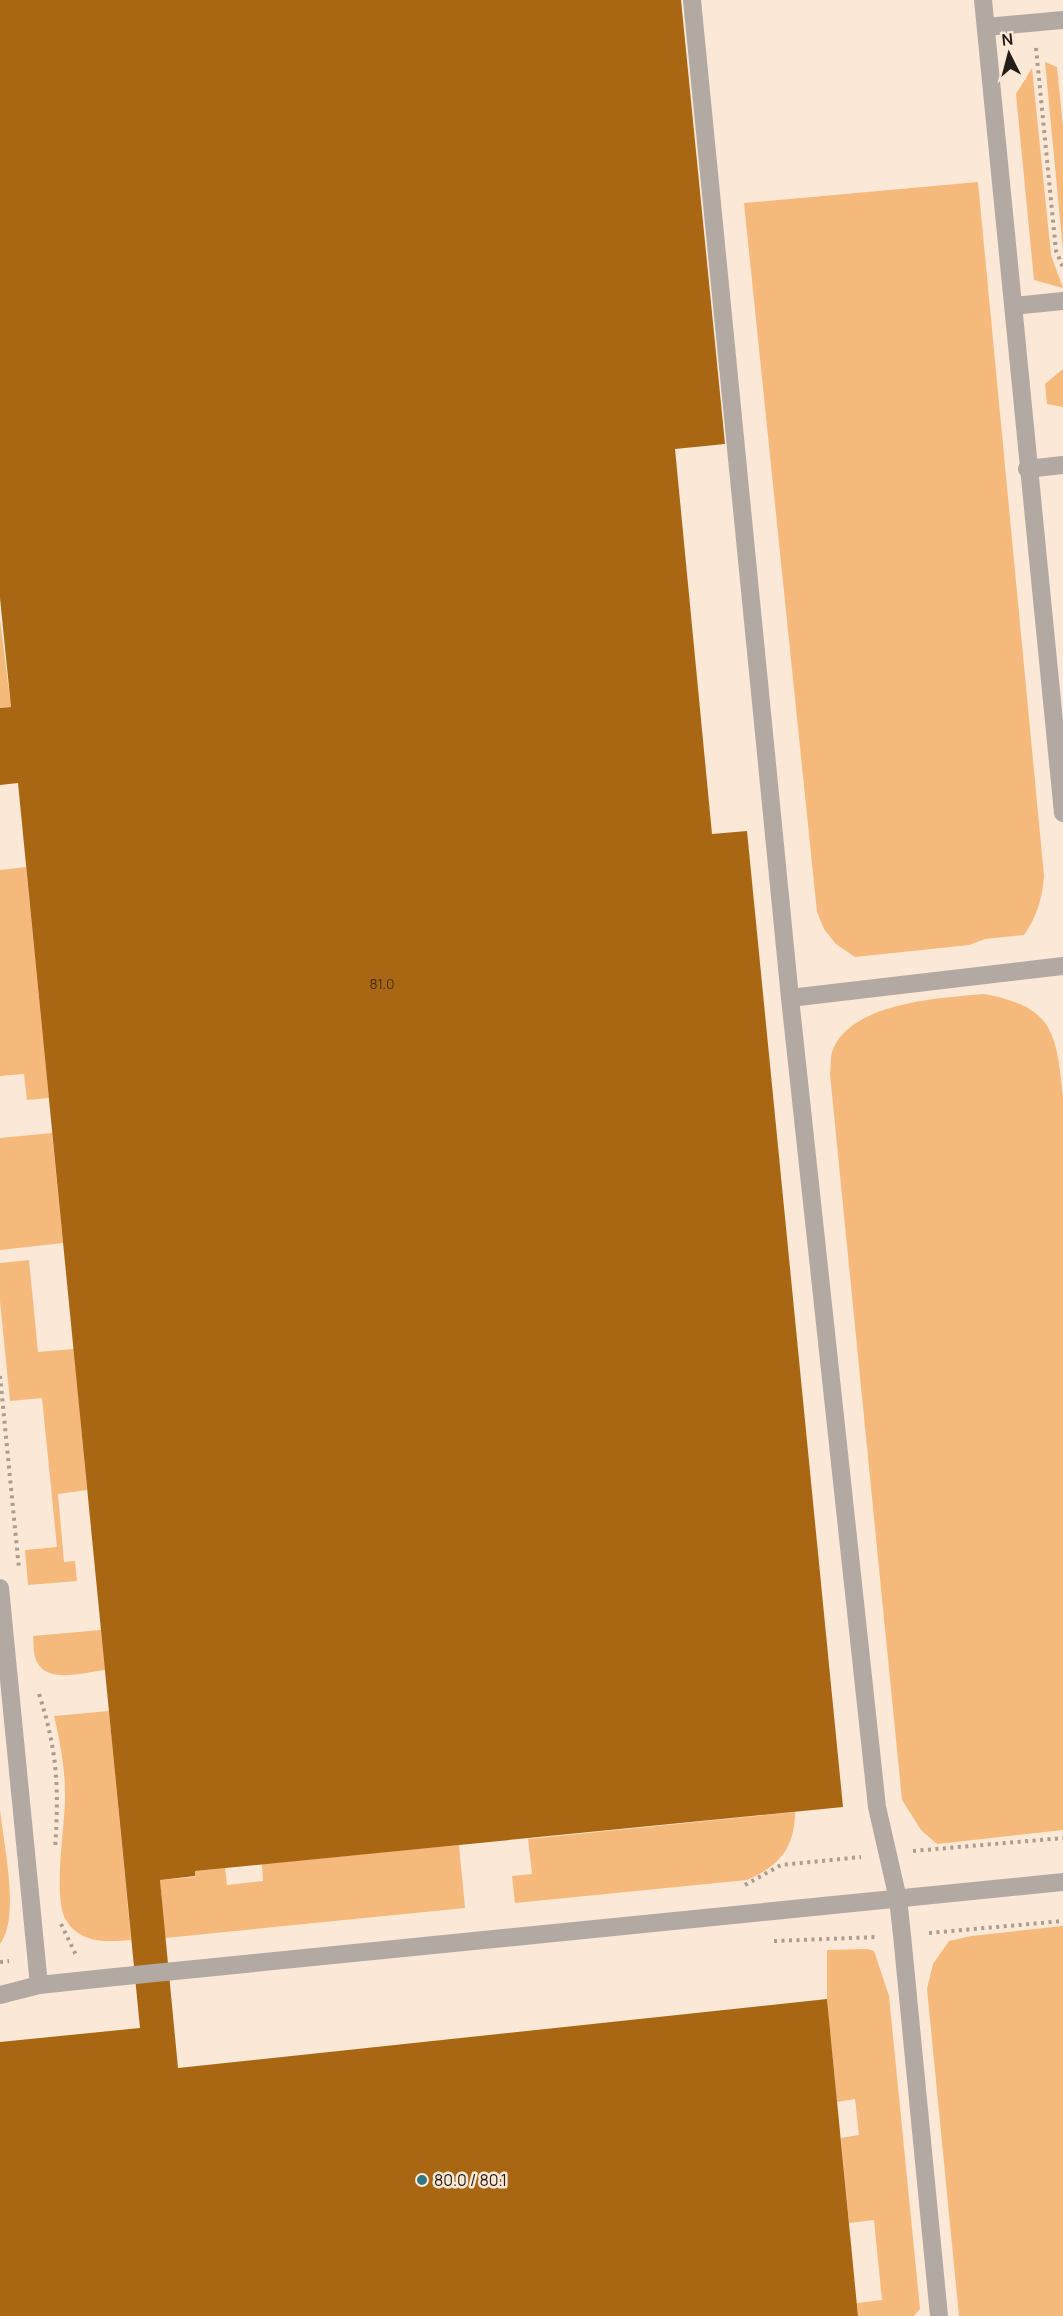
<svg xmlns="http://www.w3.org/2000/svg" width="1063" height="2316" viewBox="0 0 1063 2316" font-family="Manrope,sans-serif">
<rect width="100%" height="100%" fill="#fce8d6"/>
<g fill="#f6b97c">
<polygon points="1045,62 1057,67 1063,127 1063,250"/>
<polygon points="1032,68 1051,255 1063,288 1034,280 1016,94"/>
<path d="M978,182L1044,876C1042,900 1037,916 1024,935L985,939L969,945L855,957L836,944L824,929L817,912L744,203Z"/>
<polygon points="1063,369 1063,407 1047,404 1045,384"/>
<polygon points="0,620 11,707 0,708"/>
<polygon points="26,867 49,1098 27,1100 24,1074 0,1076 0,870"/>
<path d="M984,994C1054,1007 1056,1032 1063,1097V1830L937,1844L921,1830L902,1800L830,1074C831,1066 830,1054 834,1047C856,1002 940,998 984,994Z"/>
<polygon points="52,1133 63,1243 0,1250 0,1138"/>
<polygon points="29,1260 38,1352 74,1349 87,1490 58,1494 64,1562 75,1561 77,1581 28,1585 25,1550 57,1547 42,1398 10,1401 0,1301 0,1263"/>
<path d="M101,1630L105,1670C85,1672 46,1685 36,1660C33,1653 34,1643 33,1636Z"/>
<path d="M109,1711L131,1940C108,1942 80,1944 66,1920C52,1897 66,1823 65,1793C65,1768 60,1741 54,1716Z"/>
<path d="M0,1809C3,1842 21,1918 0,1944Z"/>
<path d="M795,1812C795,1848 779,1866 747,1880L515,1903L512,1876L532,1874L528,1839Z"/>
<polygon points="459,1845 465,1908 165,1938 160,1880 195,1877 195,1871 225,1868 227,1885 263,1881 262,1864"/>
<polygon points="1063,1926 1063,2316 959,2316 927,1989 933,1964 949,1941 971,1936"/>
<polygon points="867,1949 874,1951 889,1996 920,2309 914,2316 858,2316 857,2303 882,2300 874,2220 849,2223 841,2138 859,2135 855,2099 837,2102 827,1999 827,1950"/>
</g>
<polygon fill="#a96713" points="0,0 681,0 725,444 675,449 712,834 747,831 843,1807 195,1871 195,1876 160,1880 178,2068 827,1999 858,2316 0,2316 0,2042 140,2028 18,783 0,785 0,708 11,707 0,598"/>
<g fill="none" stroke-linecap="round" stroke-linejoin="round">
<g stroke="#ac9d8f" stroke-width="4" stroke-dasharray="3 4.5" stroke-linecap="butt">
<polyline points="1036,48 1056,251 1063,267"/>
<polyline points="0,1376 19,1569"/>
<path d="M39,1694C58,1753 59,1789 55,1849"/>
<polyline points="913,1851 1063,1838"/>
<polyline points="745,1885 781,1865 861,1857"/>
<polyline points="61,1924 76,1955"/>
<polyline points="929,1933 1063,1921"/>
<polyline points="774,1941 877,1937"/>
<polyline points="0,1962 9,1961"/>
</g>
<g stroke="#b2a9a2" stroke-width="18">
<polyline points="692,0 790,998 877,1807 898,1899 902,1935 939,2316"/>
<polyline points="983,0 1063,813"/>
<polyline points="986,27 1063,20"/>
<polyline points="1014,306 1063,301"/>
<polyline points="1027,469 1063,465"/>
<polyline points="790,998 1063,966"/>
<polyline points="0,1588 39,1985"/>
<polyline points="0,1995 39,1985 115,1977 1063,1882"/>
</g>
</g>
<circle fill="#337786" stroke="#fce8d6" stroke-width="2" cx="422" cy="2180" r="6"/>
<g text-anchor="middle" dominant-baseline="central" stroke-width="5" stroke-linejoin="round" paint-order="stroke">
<g font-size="14" fill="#453015">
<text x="382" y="983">81.0</text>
</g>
<g font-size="16" fill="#241d16" stroke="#fce8d6" text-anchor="start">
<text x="434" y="2180">80.0 / 80.1</text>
</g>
</g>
<g transform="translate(1009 54) rotate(354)" stroke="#fce8d6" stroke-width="4.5" paint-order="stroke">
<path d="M0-4.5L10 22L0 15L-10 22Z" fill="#241d16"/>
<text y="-9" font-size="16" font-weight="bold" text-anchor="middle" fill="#241d16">N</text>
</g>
</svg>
